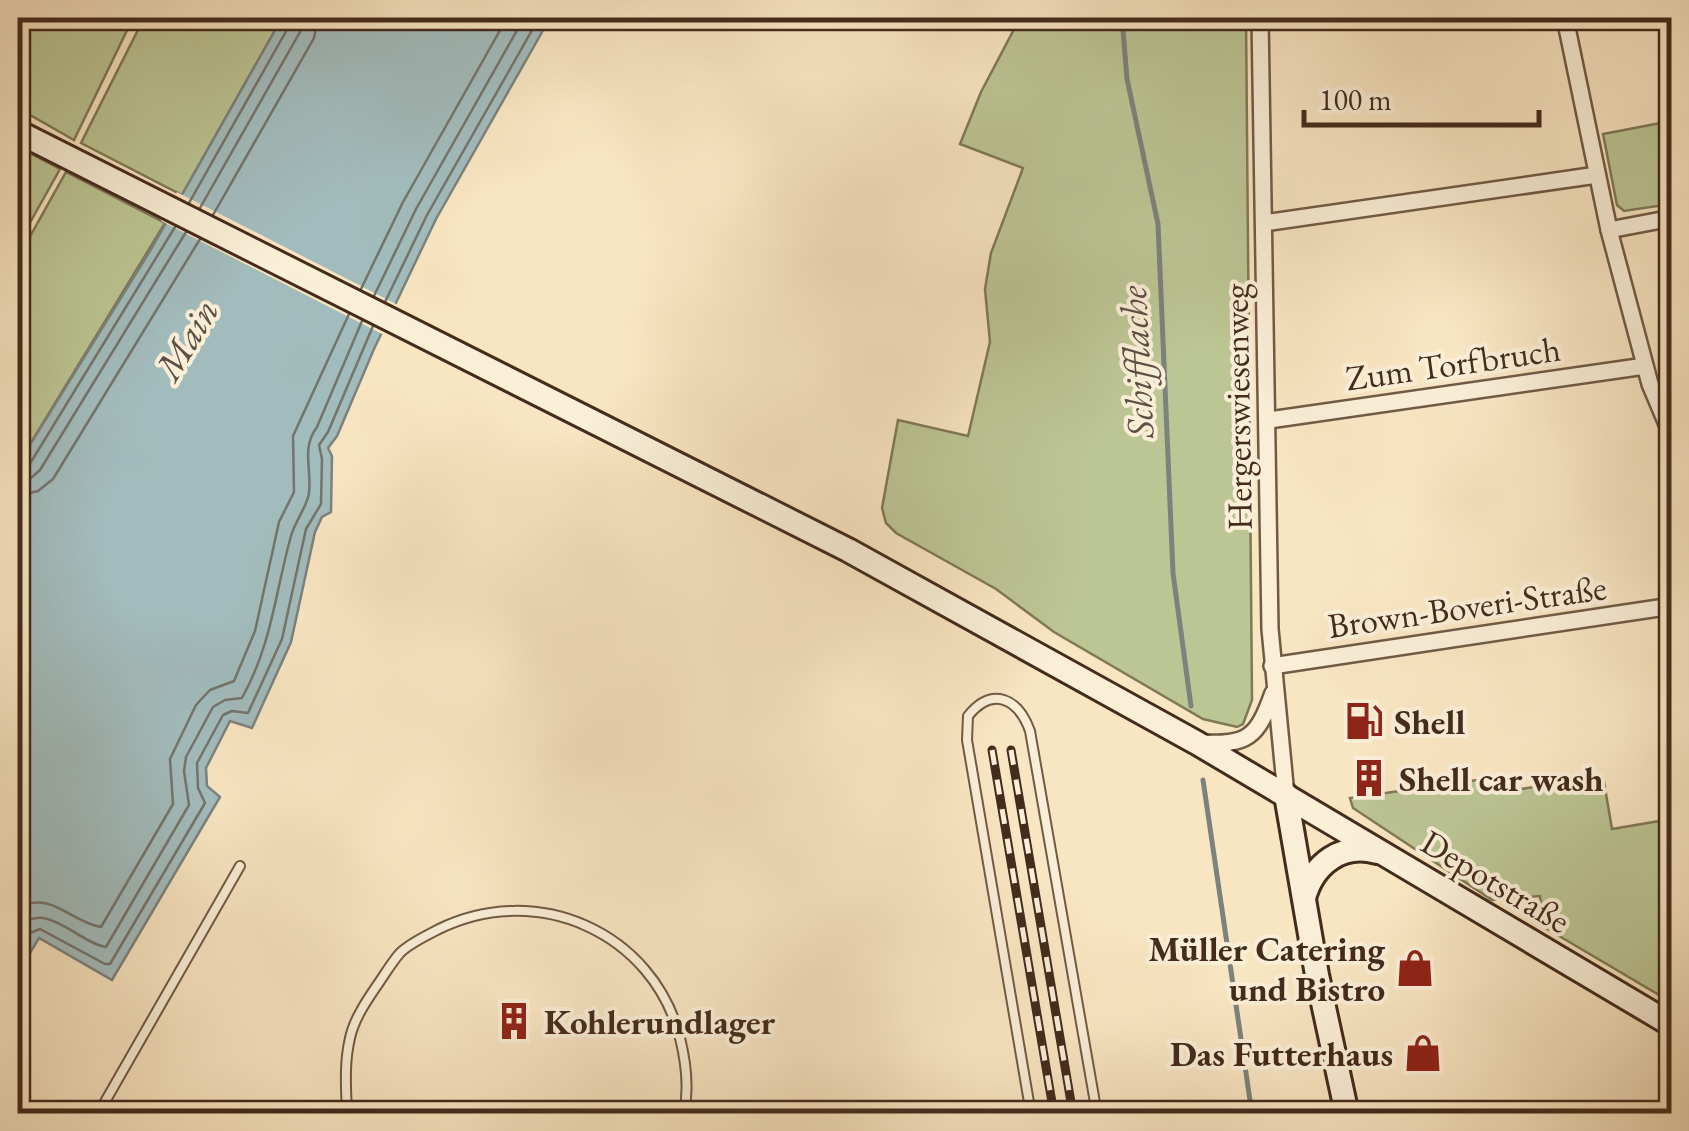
<svg xmlns="http://www.w3.org/2000/svg" width="1689" height="1131" viewBox="0 0 1689 1131" font-family="'EB Garamond',serif">
<rect width="100%" height="100%" fill="#f8e5c1"/>
<filter id="stains"><feTurbulence type="fractalNoise" baseFrequency=".002" numOctaves="4"/><feColorMatrix values="0 0 0 0 .2 0 0 0 0 .09 0 0 0 0 .02 0 0 0 .5 -.17"/></filter>
<radialGradient id="worn" r=".72"><stop offset=".6" stop-color="#630" stop-opacity="0"/><stop offset="1" stop-color="#630" stop-opacity=".3"/></radialGradient>
<g fill="#bcc594" stroke="#807858" stroke-width="2.5">
<polygon points="18,18 133,18 74,140 18,108"/>
<polygon points="144,18 282,18 182,195 81,143"/>
<polygon points="1020,18 1246,18 1252,700 1243,724 1237,727 1203,719 1054,632 996,589 896,533 886,523 882,508 898,420 968,436 990,342 985,289 991,253 1023,168 960,144 981,92"/>
<polygon points="1671,121 1671,204 1624,211 1617,205 1603,134"/>
<polygon points="18,147 60,169 18,244"/>
<polygon points="66,172 165,223 18,464 18,258"/>
<polygon points="1499,777 1501,792 1541,786 1542,791 1604,782 1612,829 1671,819 1671,1002 1544,927 1540,896 1492,900 1353,808 1350,798"/>
</g>
<polygon fill="#a2bcbd" stroke="#7c827d" stroke-width="2.5" points="282,18 550,18 436,219 374,349 337,436 328,448 332,456 331,512 322,517 315,532 291,642 252,728 230,721 206,768 207,786 220,797 112,980 39,938 18,973 18,464 150,251"/>
<polygon fill="#f8e5c1" points="177,192 400,306 386,336 161,221"/>
<g fill="none" stroke-linecap="round" stroke-linejoin="round">
<g stroke="#73746c" stroke-width="2.5">
<polyline points="189,203 289,26 290,18"/>
<polyline points="200,208 300,32 303,18"/>
<polyline points="213,215 314,38 318,18"/>
<polyline points="361,289 403,202 507,18"/>
<polyline points="374,296 416,209 524,18"/>
<polyline points="385,302 427,215 539,18"/>
<polyline points="18,468 31,462 175,227"/>
<polyline points="18,481 31,478 40,470 186,232"/>
<polyline points="18,496 38,491 53,479 200,239"/>
<path d="M18,908C52,890 70,922 101,927L173,804L170,759L196,705L210,690L234,681L255,631L279,522L294,492L293,436L349,314"/>
<path d="M18,929C44,897 78,943 106,947L189,805L184,771L186,757L213,707L225,700L242,698C272,644 275,593 291,536C295,521 307,507 309,493C312,469 301,448 317,427L362,321"/>
<polyline points="18,954 30,933 40,929 105,964 110,964 205,803 198,788 197,763 223,715 232,711 248,713 282,639 306,529 321,504 322,459 319,445 328,432 373,326"/>
</g>
<g stroke="#7c827d" stroke-width="5">
<polyline points="1122,18 1127,79 1158,224 1173,573 1191,706"/>
<polyline points="1203,780 1252,1114"/>
</g>
<g stroke="#715a45" stroke-width="12">
<g id="lane">
<polyline points="98,1114 240,866"/>
<path d="M347,1114C346,1088 344,1063 350,1038C354,1019 367,1000 378,984C385,974 392,962 400,953C410,943 426,936 439,929C537,881 653,932 680,1038C686,1062 689,1089 684,1114"/>
<polyline points="727,1114 741,1111 748,1114"/>
<path d="M1031,1114L967,740L968,716C992,686 1018,698 1030,731L1097,1114"/>
</g>
</g>
<g stroke="#715a45" stroke-width="20">
<g id="street">
<polyline points="1260,18 1270,629 1286,795"/>
<polyline points="1565,18 1609,230 1650,384 1672,436"/>
<polyline points="1264,223 1597,175"/>
<polyline points="1609,230 1672,218"/>
<polyline points="1269,420 1645,366"/>
<polyline points="1272,666 1672,606"/>
<path d="M1200,743C1248,745 1257,738 1273,693"/>
</g>
</g>
<g stroke="#442b1c" stroke-width="28">
<g id="secondary">
<polyline points="18,132 848,550 1197,743 1672,1025"/>
<polyline points="1286,795 1317,975 1347,1114"/>
<path d="M1304,898C1313,864 1342,842 1377,852"/>
</g>
</g>
<use href="#lane" stroke="#faeed7" stroke-width="8"/>
<use href="#street" stroke="#faeed7" stroke-width="15"/>
<use href="#secondary" stroke="#faeed7" stroke-width="22"/>
<g stroke="#442b1c" stroke-width="9">
<g id="rail">
<polyline points="992,750 1054,1114"/>
<polyline points="1011,750 1073,1114"/>
</g>
</g>
<use href="#rail" stroke="#faeed7" stroke-width="5" stroke-dasharray="15" stroke-linecap="butt"/>
</g>
<defs>
<g id="fuel-bare" transform="scale(3)"><path d="M-5.5-6h7V0h2V4h1.3V-2.5L3-4.5l.8-.8L6-3V5H2.5V1h-1V6h-7ZM-4.2-4.7v3.2H.2V-4.7Z" fill="#8f2418" stroke="#faeed7" stroke-width="2.5" paint-order="stroke"/></g>
<g id="building-bare" transform="scale(3)"><path d="M-4-6H4V6H1V3H-1V6H-4ZM-2.5-4.3h1.7v1.8h-1.7ZM.8-4.3h1.7v1.8H.8ZM-2.5-1h1.7V.8h-1.7ZM.8-1h1.7V.8H.8Z" fill="#8f2418" stroke="#faeed7" stroke-width="2.5" paint-order="stroke"/></g>
<g id="shop-bare" transform="scale(3)"><path d="M-5-2.5h2.3a2.7 3.5 0 0 1 5.4 0H5L5.5 6h-11ZM-1.5-2.5h3a1.5 2.3 0 0 0-3 0Z" fill="#8f2418" stroke="#faeed7" stroke-width="2.5" paint-order="stroke"/></g>
</defs>
<g fill-rule="evenodd">
<use href="#fuel-bare" x="1364" y="721"/>
<use href="#building-bare" x="1369" y="778"/>
<use href="#shop-bare" x="1415" y="968"/>
<use href="#building-bare" x="514" y="1021"/>
<use href="#shop-bare" x="1423" y="1053"/>
</g>
<g text-anchor="middle" dominant-baseline="central" stroke-width="8" stroke-linejoin="round" paint-order="stroke">
<g font-size="35" fill="#442b1c" stroke="#faeed7">
<text transform="translate(1453 363) rotate(-8)">Zum Torfbruch</text>
<text transform="translate(1237 407) rotate(-91)">Hergerswiesenweg</text>
<text transform="translate(1467 606) rotate(-8)">Brown-Boveri-Straße</text>
<text transform="translate(1496 881) rotate(31)">Depotstraße</text>
</g>
<g font-size="35" font-weight="bold" fill="#442b1c" stroke="#faeed7" text-anchor="start">
<text x="1394" y="721">Shell</text>
<text x="1399" y="778">Shell car wash</text>
<text x="1385" y="948" text-anchor="end">Müller Catering<tspan x="1385" dy="40">und Bistro</tspan></text>
<text x="544" y="1021">Kohlerundlager</text>
<text x="1393" y="1053" text-anchor="end">Das Futterhaus</text>
</g>
<g font-size="38" font-style="italic" fill="#5c4f44" stroke="#faeed7">
<text transform="translate(186 339) rotate(-59)">Main</text>
<text transform="translate(1136 362) rotate(-93)">Schifflache</text>
</g>
</g>
<rect width="1689" height="1131" fill="none" stroke="#f8e5c1" stroke-width="60"/>
<rect x="20" y="20" width="1649" height="1091" fill="none" stroke="#442b1c" stroke-width="5"/>
<rect x="30" y="30" width="1629" height="1071" fill="none" stroke="#442b1c" stroke-width="2.5"/>
<path d="M1304 110v15h235v-15" fill="none" stroke="#442b1c" stroke-width="5"/>
<text x="1319" y="110" font-size="30" fill="#442b1c" stroke="#faeed7" stroke-width="8" paint-order="stroke">100 m</text>
<rect width="100%" height="100%" filter="url(#stains)"/>
<rect width="100%" height="100%" fill="url(#worn)"/>
</svg>
